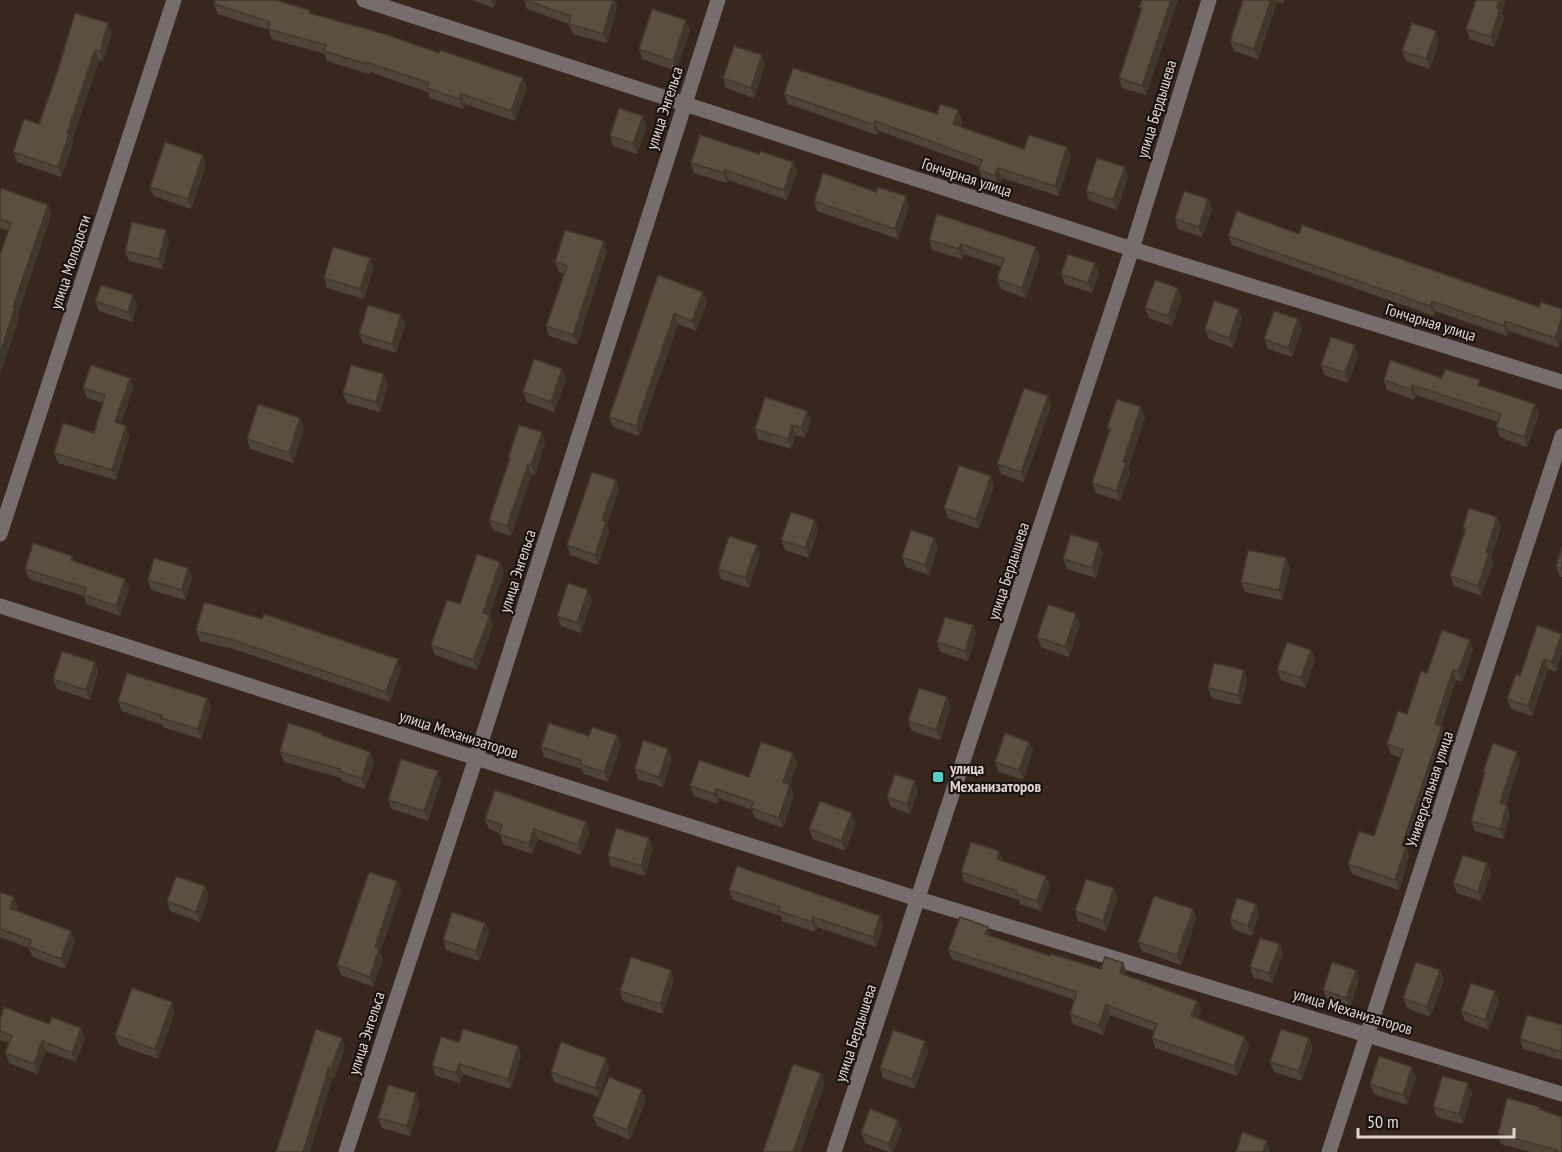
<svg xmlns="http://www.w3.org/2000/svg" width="1562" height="1152" viewBox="0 0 1562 1152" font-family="'PT Sans Narrow',sans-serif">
<rect width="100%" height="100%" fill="#38271f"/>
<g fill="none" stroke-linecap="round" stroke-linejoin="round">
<g stroke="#776d6c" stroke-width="15">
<polyline points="364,0 1132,249 1562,382"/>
<polyline points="0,534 174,0"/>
<polyline points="0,606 918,899 1562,1094"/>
<polyline points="346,1152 476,758 718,0"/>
<polyline points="834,1152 1132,249 1209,0"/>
<polyline points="1329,1152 1562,436"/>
</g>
</g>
<g fill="#4e4437">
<polygon points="472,0 497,0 494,8"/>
<polygon points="524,0 614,0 617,7 607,43 573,34 569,24 527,9"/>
<polygon points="1142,0 1146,95 1122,88 1119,78 1141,12 1139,7"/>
<polygon points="1243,0 1284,0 1283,4 1277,2 1258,59 1234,51 1230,41"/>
<polygon points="214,4 310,10 311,14 527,88 515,121 465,104 463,109 430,98 428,92 370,72 369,74 327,61 325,54 272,39 269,30 218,14"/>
<polygon points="1502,13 1504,19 1494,47 1470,39 1466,29"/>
<polygon points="690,30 676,71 642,59 639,49"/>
<polygon points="112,33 103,62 99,60 72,140 73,144 61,177 17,162 13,152 39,124 58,70"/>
<polygon points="1439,41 1430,69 1406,61 1402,51"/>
<polygon points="765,65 754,98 726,88 723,78"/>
<polygon points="784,94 937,114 962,120 960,127 1024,149 1067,147 1071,157 1059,196 1002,178 999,186 982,180 979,170 980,167 879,131 877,135 788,104"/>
<polygon points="647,126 637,154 613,146 610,136"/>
<polygon points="759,154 793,162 797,172 787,200 728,180 727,183 694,173 691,163"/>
<polygon points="206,165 191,209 154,196 150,187"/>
<polygon points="1128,177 1117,210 1089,200 1086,191"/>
<polygon points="0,193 48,205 51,215 18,314 19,318 0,374 0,255 8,231 0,228"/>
<polygon points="814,201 909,206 898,239 817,211"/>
<polygon points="1212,209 1202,237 1178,229 1175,219"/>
<polygon points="937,214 1040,257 1026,298 1001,289 997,279 1002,267 964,254 962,259 932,250 929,240"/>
<polygon points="1299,234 1539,307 1562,309 1559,348 1509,331 1507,336 1435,311 1434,316 1232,245 1228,236"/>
<polygon points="169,240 162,269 129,261 125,251"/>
<polygon points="607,251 577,345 549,336 546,326 564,274 559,272 555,262"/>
<polygon points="370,258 373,268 364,299 327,288 324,278"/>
<polygon points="1095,263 1099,273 1092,293 1065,284 1061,274"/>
<polygon points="658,275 707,302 696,331 678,324 639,436 613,427 609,417"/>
<polygon points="1182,298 1172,326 1149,318 1145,308"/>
<polygon points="95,301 137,305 132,322 99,311"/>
<polygon points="401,315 405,325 396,353 363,343 359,334"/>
<polygon points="1242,319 1233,348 1209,339 1205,329"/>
<polygon points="1298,319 1302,329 1292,357 1268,349 1264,339"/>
<polygon points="1358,355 1348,383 1324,375 1321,365"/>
<polygon points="562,369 566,379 554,412 527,402 523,392"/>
<polygon points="130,378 133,388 121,424 129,436 116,480 58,463 54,453 94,433 103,403 87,398 83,388"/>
<polygon points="1442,378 1482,386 1535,404 1539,414 1527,447 1500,437 1496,427 1498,422 1416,395 1414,400 1387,390 1384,380"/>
<polygon points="388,384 380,412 347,403 343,393"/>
<polygon points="1051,406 1024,482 1001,474 997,464"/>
<polygon points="807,411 811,421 805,438 796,435 791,449 758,439 755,429"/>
<polygon points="1145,417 1128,468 1130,473 1120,501 1096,493 1092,483 1109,432 1107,428"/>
<polygon points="304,428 293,463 250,449 247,439"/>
<polygon points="545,442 535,475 532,474 511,536 493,530 489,520 509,461 508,458"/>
<polygon points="991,476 994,486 979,529 948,518 944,508"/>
<polygon points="616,480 619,490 607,525 609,532 598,565 570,555 567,545"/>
<polygon points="1497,517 1501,527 1491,558 1493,563 1481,596 1454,586 1450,576 1465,533 1463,527"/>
<polygon points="818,530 809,558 785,550 781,540"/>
<polygon points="934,538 938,548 929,575 906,567 902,557"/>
<polygon points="1562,547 1562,577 1560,577 1556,567"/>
<polygon points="1103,553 1096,578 1067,569 1063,559"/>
<polygon points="760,555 749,588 721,579 718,569"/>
<polygon points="72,556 75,562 129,589 120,616 87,604 84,596 29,579 25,569"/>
<polygon points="188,568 192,578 185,600 151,590 148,580"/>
<polygon points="1290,568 1282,600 1245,592 1241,582"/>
<polygon points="504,572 489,615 493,625 477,670 435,655 431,645 460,604"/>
<polygon points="592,600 581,633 561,626 557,616"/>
<polygon points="1080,624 1069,657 1041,647 1037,637"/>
<polygon points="973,625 976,635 968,661 940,652 937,642"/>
<polygon points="1537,625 1562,653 1556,672 1548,669 1532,716 1511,709 1507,699 1520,676"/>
<polygon points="196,631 401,669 390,702 233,649 200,641"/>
<polygon points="1470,640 1473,649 1462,682 1456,680 1441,726 1445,736 1407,850 1409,856 1399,890 1352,874 1348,864 1374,836 1401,758 1391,754 1387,744 1407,714 1427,673"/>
<polygon points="1311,650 1315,660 1305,688 1281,680 1277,670"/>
<polygon points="95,662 98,672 90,700 57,689 53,679"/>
<polygon points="1244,670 1247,680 1241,705 1212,698 1208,688"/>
<polygon points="947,697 951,707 940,740 912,731 908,721"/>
<polygon points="207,698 211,708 201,739 165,728 163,725 122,711 118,701"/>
<polygon points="617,735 621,745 608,782 584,774 582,769 544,757 541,747 589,736"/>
<polygon points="1029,742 1033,751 1023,780 999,772 995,762"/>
<polygon points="280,752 370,752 374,762 365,789 342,781 341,778 284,762"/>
<polygon points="793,753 797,763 790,785 794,795 783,828 755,818 752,810 719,798 718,804 694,796 690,786 749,777"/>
<polygon points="672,759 663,787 638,779 635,769"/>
<polygon points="1520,762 1506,804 1510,815 1503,839 1475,831 1471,821 1484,774 1483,772"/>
<polygon points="441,781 428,821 392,809 388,800"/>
<polygon points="918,791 910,814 891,807 887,797"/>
<polygon points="485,819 590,832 581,855 538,839 532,854 503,844 500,833 489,829"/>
<polygon points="856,823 845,851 813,839 809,829"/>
<polygon points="653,848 645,876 611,866 608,856"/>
<polygon points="999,851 1003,861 1046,876 1050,886 1041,911 1020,904 1019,900 964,882 961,872"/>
<polygon points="1491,873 1481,901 1457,893 1453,883"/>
<polygon points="205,886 209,896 200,922 170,911 167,901"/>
<polygon points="729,890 883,926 876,947 817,927 815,932 782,921 781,916 733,900"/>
<polygon points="401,891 380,952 383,959 373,987 341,975 337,965"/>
<polygon points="0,892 14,897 18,907 16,911 75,941 65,969 33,957 29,948 0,937"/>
<polygon points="1118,898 1106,931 1078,921 1075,911"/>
<polygon points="1193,909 1196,919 1181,965 1142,951 1138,942"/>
<polygon points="1259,914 1252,936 1233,929 1230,919"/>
<polygon points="485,923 489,933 479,961 446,950 443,940"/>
<polygon points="991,936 1050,956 1101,969 1123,963 1127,973 1126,975 1197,1001 1201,1010 1198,1019 1245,1037 1249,1047 1237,1076 1155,1048 1152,1038 1154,1031 1110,1015 1103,1035 1073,1024 1070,1014 1075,1000 952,959 948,950"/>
<polygon points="1280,944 1283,954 1272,983 1253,977 1250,967"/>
<polygon points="671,970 674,980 663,1014 623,1001 620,991"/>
<polygon points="1356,970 1359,980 1350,1007 1327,999 1323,990"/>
<polygon points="1440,970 1444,980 1430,1017 1407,1008 1403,998"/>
<polygon points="1499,1001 1489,1030 1465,1021 1461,1011"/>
<polygon points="175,1012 158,1059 119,1045 115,1035"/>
<polygon points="0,1019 81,1028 85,1038 76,1062 46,1051 37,1074 9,1063 5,1053 9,1043 0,1040"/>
<polygon points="1562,1025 1562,1060 1523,1049 1520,1039"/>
<polygon points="342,1038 345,1048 335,1078 333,1077 276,1152"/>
<polygon points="1309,1038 1313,1048 1302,1081 1274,1072 1270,1062"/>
<polygon points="459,1042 518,1046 521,1056 511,1089 463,1074 460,1083 436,1076 432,1066"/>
<polygon points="928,1051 915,1089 883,1078 880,1068"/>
<polygon points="609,1068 599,1097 554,1082 551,1072"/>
<polygon points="1416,1077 1407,1105 1374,1094 1370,1084"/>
<polygon points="1472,1093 1463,1124 1437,1117 1433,1107"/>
<polygon points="646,1100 630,1140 597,1126 593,1116"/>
<polygon points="420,1103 410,1136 382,1128 378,1118"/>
<polygon points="1540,1107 1562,1152 1530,1152 1501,1144 1498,1134"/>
<polygon points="898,1120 902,1130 893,1152 889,1152 865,1143 861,1133"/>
</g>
<g fill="#40372d">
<polygon points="491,0 497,0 494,8"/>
<polygon points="613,0 614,0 617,7 607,43 603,34"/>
<polygon points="1171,0 1178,0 1146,95 1142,86"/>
<polygon points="1271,0 1276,0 1277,2 1258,59 1254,49"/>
<polygon points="1499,0 1506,0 1502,13 1504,19 1494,47 1491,37"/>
<polygon points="686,20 690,30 676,71 673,61"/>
<polygon points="108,23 112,33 103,62 100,52"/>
<polygon points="1436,31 1439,41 1430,69 1426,59"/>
<polygon points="95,50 99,60 72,140 73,144 61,177 58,167 67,133"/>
<polygon points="762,55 765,65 754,98 751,88"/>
<polygon points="523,78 527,88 515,121 511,111"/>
<polygon points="461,94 465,104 463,109 459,99"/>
<polygon points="958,110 962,120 957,134 953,124"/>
<polygon points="643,116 647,126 637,154 633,144"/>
<polygon points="875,121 879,131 877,135 874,125"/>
<polygon points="1067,147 1071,157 1059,196 1055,186"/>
<polygon points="203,155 206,165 191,209 188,199"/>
<polygon points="793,162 797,172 787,200 784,190"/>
<polygon points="1125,167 1128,177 1117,210 1113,200"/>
<polygon points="998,168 1002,178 999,186 995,176"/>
<polygon points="725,170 728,180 727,183 724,173"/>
<polygon points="906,196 909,206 898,239 895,229"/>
<polygon points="1208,199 1212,209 1202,237 1199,227"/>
<polygon points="48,205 51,215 18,314 19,318 0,374 0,353 13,307"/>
<polygon points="166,230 169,240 162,269 159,259"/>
<polygon points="604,241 607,251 577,345 573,335"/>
<polygon points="961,244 964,254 962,259 959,249"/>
<polygon points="1036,247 1040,257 1026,298 1022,288"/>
<polygon points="370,258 373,268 364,299 360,289"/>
<polygon points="1095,263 1099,273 1092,293 1088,283"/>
<polygon points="1178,288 1182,298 1172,326 1168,316"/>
<polygon points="703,292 707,302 696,331 692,321"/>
<polygon points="133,295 137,305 132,322 128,312"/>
<polygon points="1432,301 1435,311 1434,316 1430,306"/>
<polygon points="1239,309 1242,319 1233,348 1229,338"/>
<polygon points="674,314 678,324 639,436 636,426"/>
<polygon points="401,315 405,325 396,353 392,344"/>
<polygon points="1562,318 1562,339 1559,348 1555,338"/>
<polygon points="1298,319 1302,329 1292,357 1288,348"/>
<polygon points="1505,321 1509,331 1507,336 1504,326"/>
<polygon points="1355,345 1358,355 1348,383 1345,373"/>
<polygon points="562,369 566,379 554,412 551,402"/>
<polygon points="384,374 388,384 380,412 376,402"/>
<polygon points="130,378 133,388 118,432 115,422"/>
<polygon points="1412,385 1416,395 1414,400 1411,390"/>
<polygon points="1048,396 1051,406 1024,482 1021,472"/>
<polygon points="1535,404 1539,414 1527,447 1524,437"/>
<polygon points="1141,407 1145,417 1128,468 1130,473 1120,501 1116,491 1123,462"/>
<polygon points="807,411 811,421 805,438 801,428"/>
<polygon points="300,418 304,428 293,463 289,453"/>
<polygon points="792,425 796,435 791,449 788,439"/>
<polygon points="126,426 129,436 116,480 112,470"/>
<polygon points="542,432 545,442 535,475 531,465"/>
<polygon points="528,464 532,474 511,536 507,526"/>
<polygon points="991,476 994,486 979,529 976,519"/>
<polygon points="616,480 619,490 607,525 609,532 598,565 595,555 602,520"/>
<polygon points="1497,517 1501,527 1491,558 1493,563 1481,596 1478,586 1486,552"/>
<polygon points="815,520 818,530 809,558 805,548"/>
<polygon points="934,538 938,548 929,575 925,565"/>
<polygon points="1099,543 1103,553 1096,578 1092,568"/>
<polygon points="757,545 760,555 749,588 745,578"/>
<polygon points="1286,558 1290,568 1282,600 1279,590"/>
<polygon points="500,562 504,572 487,623 483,613"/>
<polygon points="188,568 192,578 185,600 182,590"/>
<polygon points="125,579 129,589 120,616 116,606"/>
<polygon points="588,590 592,600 581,633 577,623"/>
<polygon points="1076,614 1080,624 1069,657 1065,647"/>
<polygon points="490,615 493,625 477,670 473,660"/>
<polygon points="973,625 976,635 968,661 965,651"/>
<polygon points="1562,634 1562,653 1556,672 1552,662"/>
<polygon points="1470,640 1473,649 1462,682 1458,672"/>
<polygon points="1311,650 1315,660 1305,688 1301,678"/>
<polygon points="398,659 401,669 390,702 386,692"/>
<polygon points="1544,659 1548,669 1532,716 1528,706"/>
<polygon points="95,662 98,672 90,700 86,690"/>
<polygon points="1244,670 1247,680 1241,705 1238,695"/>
<polygon points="1453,670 1456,680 1438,734 1435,724"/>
<polygon points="947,697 951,707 940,740 936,730"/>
<polygon points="207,698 211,708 201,739 198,729"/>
<polygon points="1442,726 1445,736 1407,850 1409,856 1399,890 1395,880 1402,845"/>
<polygon points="617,735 621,745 608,782 604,772"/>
<polygon points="1029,742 1033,751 1023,780 1019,770"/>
<polygon points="668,749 672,759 663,787 659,777"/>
<polygon points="370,752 374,762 365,789 362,779"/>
<polygon points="1517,752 1520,762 1504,813 1500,803"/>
<polygon points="793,753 797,763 787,792 783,782"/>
<polygon points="438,771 441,781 428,821 424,811"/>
<polygon points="915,781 918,791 910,814 907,804"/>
<polygon points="790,785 794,795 783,828 779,818"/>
<polygon points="716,789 719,798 718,804 714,794"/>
<polygon points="1507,805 1510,815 1503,839 1500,829"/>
<polygon points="852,813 856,823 845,851 841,841"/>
<polygon points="586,822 590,832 581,855 578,845"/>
<polygon points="534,829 538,839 532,854 529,844"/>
<polygon points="649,838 653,848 645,876 641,866"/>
<polygon points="999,851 1003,861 997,859"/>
<polygon points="1487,863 1491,873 1481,901 1478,892"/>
<polygon points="1046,876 1050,886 1041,911 1037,901"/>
<polygon points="397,881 401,891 380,952 383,959 373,987 370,977 375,947"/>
<polygon points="205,886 209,896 200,922 196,912"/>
<polygon points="1114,888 1118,898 1106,931 1103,921"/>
<polygon points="14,897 18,907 14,918 10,908"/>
<polygon points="1256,904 1259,914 1252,936 1248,926"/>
<polygon points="1193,909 1196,919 1181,965 1177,955"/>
<polygon points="880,916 883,926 876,947 873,937"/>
<polygon points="813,917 817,927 815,932 812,922"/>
<polygon points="485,923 489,933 479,961 476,951"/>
<polygon points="988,927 991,937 985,934"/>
<polygon points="71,931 75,941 65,969 61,959"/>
<polygon points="1280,944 1283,954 1272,983 1269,973"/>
<polygon points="1123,963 1127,973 1124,983 1120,973"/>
<polygon points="671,970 674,980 663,1014 660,1004"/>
<polygon points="1356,970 1359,980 1350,1007 1346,998"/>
<polygon points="1440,970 1444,980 1430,1017 1427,1007"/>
<polygon points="1495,991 1499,1001 1489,1030 1485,1020"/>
<polygon points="1197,1001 1201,1010 1195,1026 1191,1016"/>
<polygon points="172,1002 175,1012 158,1059 155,1049"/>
<polygon points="1106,1005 1110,1015 1103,1035 1099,1025"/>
<polygon points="81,1028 85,1038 76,1062 72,1053"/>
<polygon points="1245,1037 1249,1047 1237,1076 1234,1066"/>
<polygon points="342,1038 345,1048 335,1078 331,1068"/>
<polygon points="1309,1038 1313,1048 1302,1081 1299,1071"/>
<polygon points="42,1041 46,1051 37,1074 34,1064"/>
<polygon points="925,1041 928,1051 915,1089 912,1079"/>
<polygon points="518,1046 521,1056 511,1089 508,1079"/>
<polygon points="606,1058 609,1068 599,1097 595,1088"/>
<polygon points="459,1064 463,1074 460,1083 456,1073"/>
<polygon points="329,1067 333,1077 310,1152 303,1152"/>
<polygon points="1412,1067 1416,1077 1407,1105 1403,1095"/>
<polygon points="821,1073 825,1083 801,1152 793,1152"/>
<polygon points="1468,1083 1472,1093 1463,1124 1459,1114"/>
<polygon points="642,1090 646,1100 630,1140 627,1130"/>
<polygon points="416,1093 420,1103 410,1136 407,1126"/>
<polygon points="898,1120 902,1130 893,1152 892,1152 889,1144"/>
<polygon points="1267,1141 1270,1150 1270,1152 1263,1152"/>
</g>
<g fill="#5b4f40" stroke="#40372d" stroke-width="1.5">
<polygon points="215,0 275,0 310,10 309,13 388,35 439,53 440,50 523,78 511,111 461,94 459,99 427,88 429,83 366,62 366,64 324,51 326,45 268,29 270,22 214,4"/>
<polygon points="525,0 613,0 603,34 569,24 571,16"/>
<polygon points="1142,0 1171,0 1142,86 1119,78 1142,8 1139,7"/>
<polygon points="1243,0 1271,0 1254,49 1230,41"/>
<polygon points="1476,0 1499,0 1497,8 1500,9 1491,37 1466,29"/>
<polygon points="652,9 686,20 673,61 639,49"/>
<polygon points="75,13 108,23 100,52 95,50 67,133 69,134 58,167 13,152 24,119 39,124 58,70"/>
<polygon points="1412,23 1436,31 1426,59 1402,51"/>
<polygon points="734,46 762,55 751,88 723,78"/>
<polygon points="793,68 937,114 940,104 958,110 953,124 1024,149 1029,135 1067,147 1055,186 998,168 995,176 979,170 982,160 875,121 874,125 784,94"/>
<polygon points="619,108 643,116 633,144 610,136"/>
<polygon points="700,135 759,154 760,151 793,162 784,190 725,170 724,173 691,163"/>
<polygon points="165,142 203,155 188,199 150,187"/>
<polygon points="1097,158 1125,167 1113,200 1086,191"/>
<polygon points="823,173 876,192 878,187 906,196 895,229 814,201"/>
<polygon points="1,188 48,205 13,307 15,308 0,353 0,255 11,223 0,219 0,193"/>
<polygon points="1184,191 1208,199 1199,227 1175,219"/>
<polygon points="1237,211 1299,234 1302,225 1539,307 1541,302 1562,309 1562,318 1555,338 1505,321 1504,326 1432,301 1430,306 1228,236"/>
<polygon points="937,214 1036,247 1022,288 997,279 1004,259 961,244 959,249 929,240"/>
<polygon points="132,222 166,230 159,259 125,251"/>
<polygon points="565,230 604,241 573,335 546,326 567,266 555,262"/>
<polygon points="333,247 370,258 360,289 324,278"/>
<polygon points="1068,254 1095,263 1088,283 1061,274"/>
<polygon points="658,275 703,292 692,321 674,314 636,426 609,417"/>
<polygon points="1155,280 1178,288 1168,316 1145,308"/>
<polygon points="101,285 133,295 128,312 95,301"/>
<polygon points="1214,301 1239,309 1229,338 1205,329"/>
<polygon points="368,305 401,315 392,344 359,334"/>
<polygon points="1274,311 1298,319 1288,348 1264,339"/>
<polygon points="1331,337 1355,345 1345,373 1321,365"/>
<polygon points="534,359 562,369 551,402 523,392"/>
<polygon points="1390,360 1442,378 1445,369 1480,380 1478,385 1535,404 1524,437 1496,427 1501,414 1412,385 1411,390 1384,380"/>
<polygon points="91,365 130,378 115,422 126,426 112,470 54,453 63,423 94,433 105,395 83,388"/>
<polygon points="351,365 384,374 376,402 343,393"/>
<polygon points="1024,388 1048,396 1021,472 997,464"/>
<polygon points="765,397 807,411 801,428 792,425 788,439 755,429"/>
<polygon points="1117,399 1141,407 1123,462 1126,463 1116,491 1092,483 1110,429 1107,428"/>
<polygon points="258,404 300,418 289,453 247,439"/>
<polygon points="519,425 542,432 531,465 528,464 507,526 489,520 510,458 508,458"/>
<polygon points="959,465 991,476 976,519 944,508"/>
<polygon points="592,472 616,480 602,520 606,522 595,555 567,545"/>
<polygon points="1469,508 1497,517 1486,552 1489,553 1478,586 1450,576 1466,528 1463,527"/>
<polygon points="791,512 815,520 805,548 781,540"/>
<polygon points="911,530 934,538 925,565 902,557"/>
<polygon points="1071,534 1099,543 1092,568 1063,559"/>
<polygon points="729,536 757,545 745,578 718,569"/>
<polygon points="33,543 72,556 71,560 125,579 116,606 84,595 86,588 25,569"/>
<polygon points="1562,547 1562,568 1556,567"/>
<polygon points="1248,550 1286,558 1279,590 1241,582"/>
<polygon points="477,554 500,562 483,613 490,615 473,660 431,645 447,600 460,604"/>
<polygon points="154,558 188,568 182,590 148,580"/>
<polygon points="568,583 588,590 577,623 557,616"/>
<polygon points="204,602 262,619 264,614 398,659 386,692 230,639 196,631"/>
<polygon points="1048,604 1076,614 1065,647 1037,637"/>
<polygon points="945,617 973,625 965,651 937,642"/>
<polygon points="1537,625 1562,634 1552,662 1544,659 1528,706 1507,699 1516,674 1520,676"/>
<polygon points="1442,630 1470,640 1458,672 1453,670 1435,724 1442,726 1402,845 1406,847 1395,880 1348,864 1359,831 1374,836 1403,750 1387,744 1398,711 1407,714 1421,671 1427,673"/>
<polygon points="1287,642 1311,650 1301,678 1277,670"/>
<polygon points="62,651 95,662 86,690 53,679"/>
<polygon points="1214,663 1244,670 1238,695 1208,688"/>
<polygon points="127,673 207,698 198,729 161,718 162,716 118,701"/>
<polygon points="919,688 947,697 936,730 908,721"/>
<polygon points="288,723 321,733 321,735 370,752 362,779 339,771 340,769 280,752"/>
<polygon points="549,723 589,736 592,727 617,735 604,772 580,764 581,760 541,747"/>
<polygon points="1005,733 1029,742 1019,770 995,762"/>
<polygon points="643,740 668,749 659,777 635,769"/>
<polygon points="761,742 793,753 783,782 790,785 779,818 751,808 754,802 716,789 714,794 690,786 699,760 749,777"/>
<polygon points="1493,743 1517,752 1500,803 1507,805 1500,829 1471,821 1485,772 1483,772"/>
<polygon points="401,759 438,771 424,811 388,800"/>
<polygon points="895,774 915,781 907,804 887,797"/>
<polygon points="495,790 586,822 578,845 534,829 529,844 499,834 502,825 485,819"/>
<polygon points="820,801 852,813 841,841 809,829"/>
<polygon points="616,828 649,838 641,866 608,856"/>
<polygon points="971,842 999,851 997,859 1046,876 1037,901 1016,894 1017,891 961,872"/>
<polygon points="1463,855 1487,863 1478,892 1453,883"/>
<polygon points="737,866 880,916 873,937 813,917 812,922 779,911 780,907 729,890"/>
<polygon points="369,872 397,881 375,947 379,949 370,977 337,965"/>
<polygon points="176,876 205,886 196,912 167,901"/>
<polygon points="1086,879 1114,888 1103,921 1075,911"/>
<polygon points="0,892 14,897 10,908 71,931 61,959 29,947 31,940 0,929"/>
<polygon points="1154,896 1193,909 1177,955 1138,942"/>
<polygon points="1237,898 1256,904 1248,926 1230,919"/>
<polygon points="452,912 485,923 476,951 443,940"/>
<polygon points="960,917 988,927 985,934 1050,956 1051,954 1101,969 1105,957 1123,963 1120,973 1197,1001 1191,1016 1245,1037 1234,1066 1152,1038 1157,1024 1106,1005 1099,1025 1070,1014 1077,992 948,950"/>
<polygon points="1260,938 1280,944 1269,973 1250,967"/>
<polygon points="631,957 671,970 660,1004 620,991"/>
<polygon points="1332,962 1356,970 1346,998 1323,990"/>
<polygon points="1416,962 1440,970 1427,1007 1403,998"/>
<polygon points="1471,983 1495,991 1485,1020 1461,1011"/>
<polygon points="132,988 172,1002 155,1049 115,1035"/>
<polygon points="4,1007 49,1024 52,1017 81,1028 72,1053 42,1041 34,1064 5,1053 12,1036 0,1031 0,1019"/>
<polygon points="1527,1015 1562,1025 1562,1052 1520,1039"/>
<polygon points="316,1029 342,1038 331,1068 329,1067 303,1152 276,1152"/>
<polygon points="463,1029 518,1046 508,1079 459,1064 456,1073 432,1066 441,1037 459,1042"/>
<polygon points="1281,1029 1309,1038 1299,1071 1270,1062"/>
<polygon points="893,1030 925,1041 912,1079 880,1068"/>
<polygon points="561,1042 606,1058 595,1088 551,1072"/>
<polygon points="1379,1056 1412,1067 1403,1095 1370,1084"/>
<polygon points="793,1064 821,1073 793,1152 763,1152"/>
<polygon points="1442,1076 1468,1083 1459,1114 1433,1107"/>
<polygon points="609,1077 642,1090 627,1130 593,1116"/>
<polygon points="388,1085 416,1093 407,1126 378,1118"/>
<polygon points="1507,1098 1540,1107 1539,1109 1562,1117 1562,1152 1556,1152 1557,1150 1498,1134"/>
<polygon points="870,1109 898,1120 889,1144 861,1133"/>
<polygon points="1242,1132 1267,1141 1263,1152 1236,1152"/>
</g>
<rect fill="#57cec1" stroke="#19120e" stroke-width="2" x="932" y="771" width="12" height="12" rx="3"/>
<g text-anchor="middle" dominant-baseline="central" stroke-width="4.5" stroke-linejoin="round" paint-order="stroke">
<g font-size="16" fill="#e0d4cf" stroke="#19120e">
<text transform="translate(664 108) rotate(-72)">улица Энгельса</text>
<text transform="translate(1156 109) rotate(-73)">улица Бердышева</text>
<text transform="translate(967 177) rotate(18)">Гончарная улица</text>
<text transform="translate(70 262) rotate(-72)">улица Молодости</text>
<text transform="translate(1431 322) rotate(17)">Гончарная улица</text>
<text transform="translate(517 571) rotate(-72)">улица Энгельса</text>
<text transform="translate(1008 571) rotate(-72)">улица Бердышева</text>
<text transform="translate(459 734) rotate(18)">улица Механизаторов</text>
<text transform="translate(1429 789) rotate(-72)">Универсальная улица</text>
<text transform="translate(1353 1011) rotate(17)">улица Механизаторов</text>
<text transform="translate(366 1033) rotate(-72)">улица Энгельса</text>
<text transform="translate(855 1033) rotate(-72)">улица Бердышева</text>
</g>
<g font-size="16" font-weight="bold" fill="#e0d4cf" stroke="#19120e" text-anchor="start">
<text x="950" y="768">улица<tspan x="950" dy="18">Механизаторов</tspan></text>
</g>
</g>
<path d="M1358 1128v9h156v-9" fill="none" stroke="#e0d4cf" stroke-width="3"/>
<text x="1367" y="1128" font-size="18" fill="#e0d4cf" stroke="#19120e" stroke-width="4.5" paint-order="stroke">50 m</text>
</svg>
